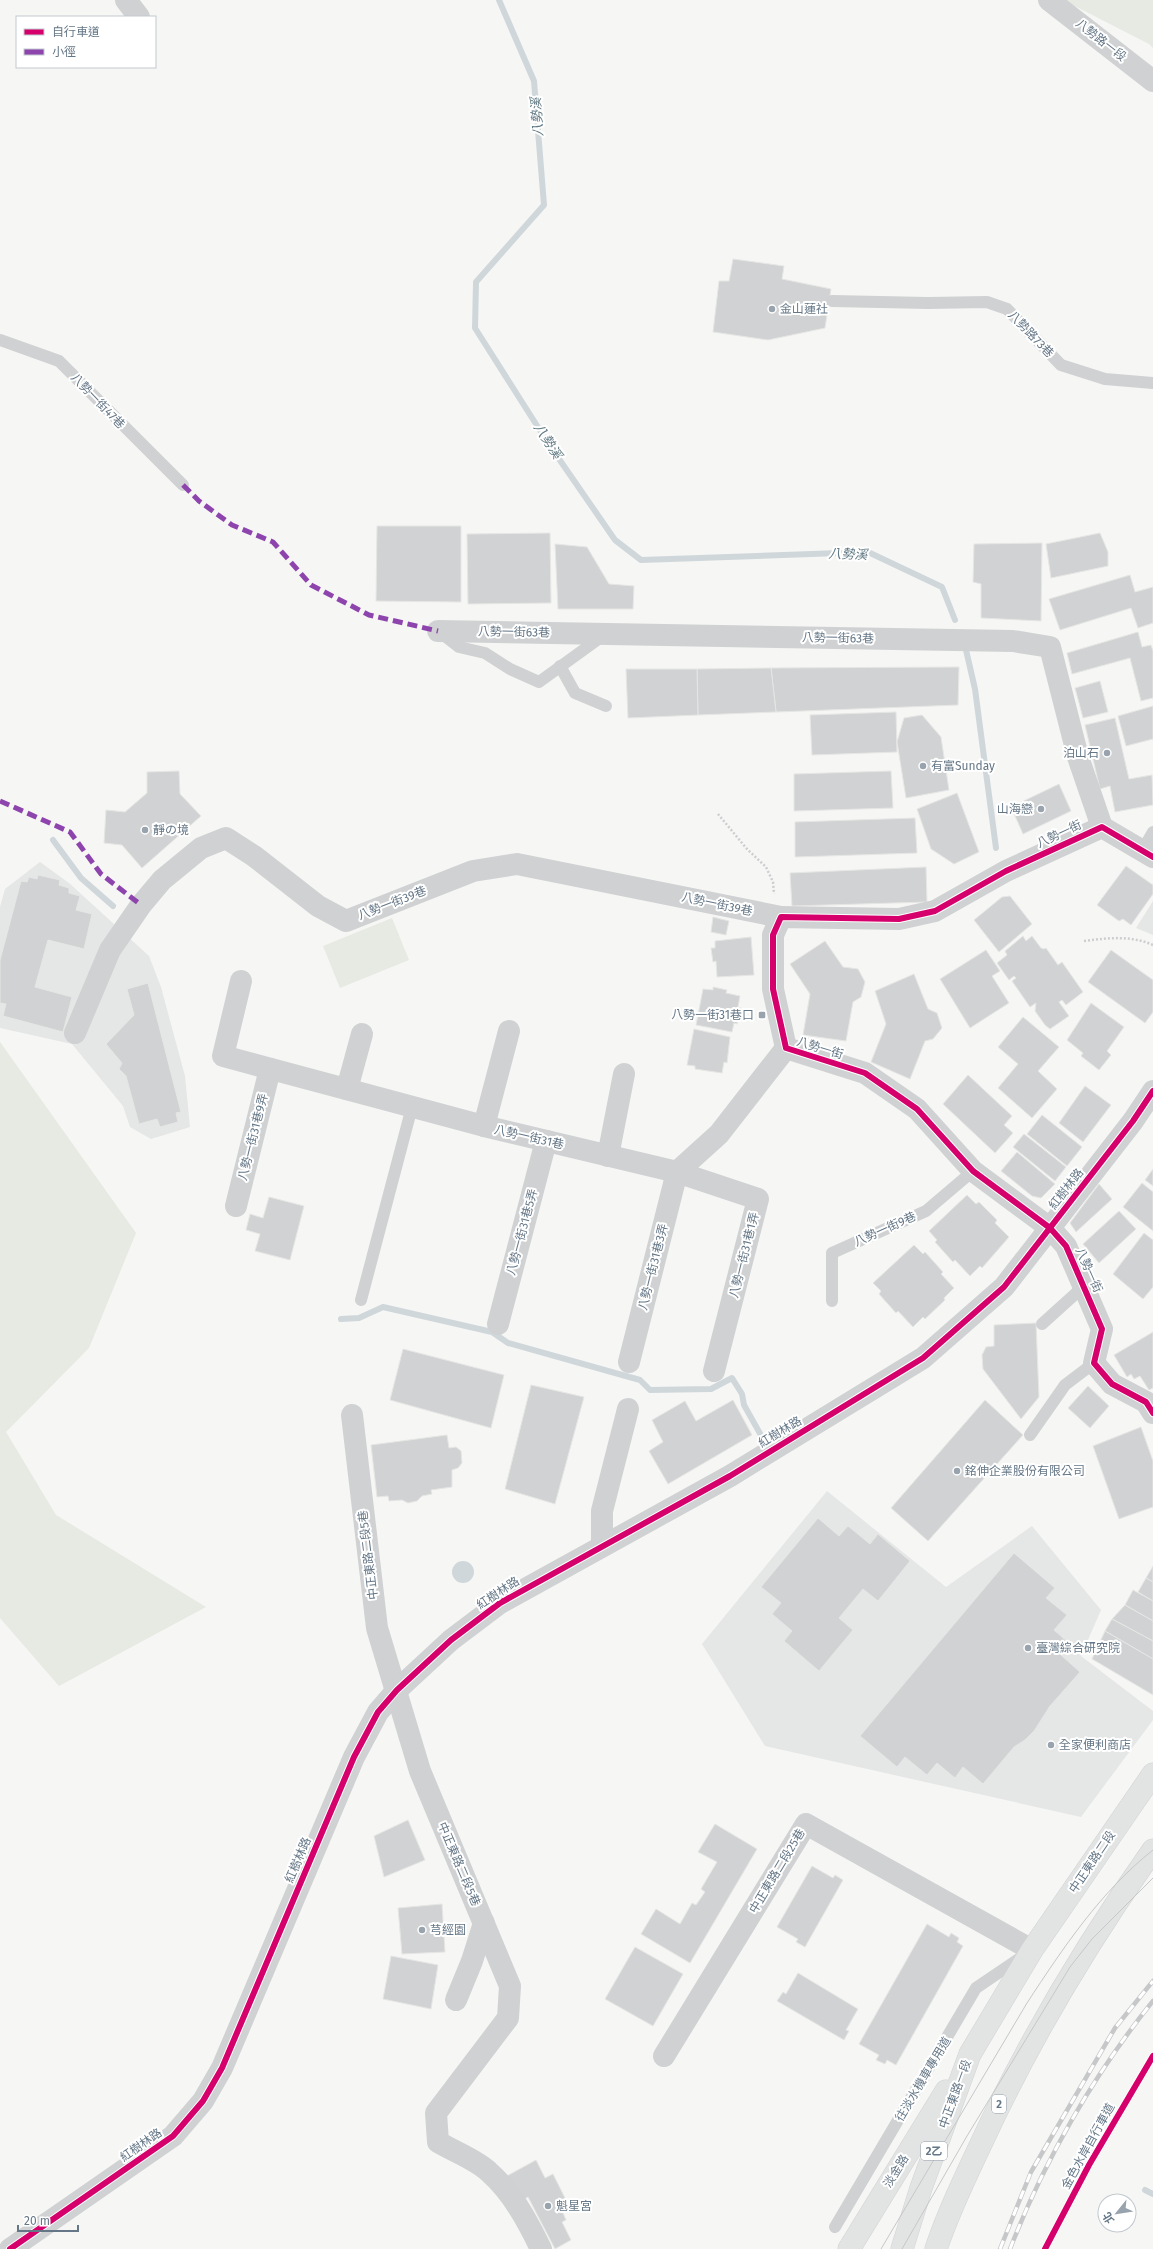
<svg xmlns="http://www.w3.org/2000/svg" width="1153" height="2249" viewBox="0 0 1153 2249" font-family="'Fira Sans','Noto Sans TC','Noto Sans JP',sans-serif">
<rect width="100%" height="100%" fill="#f6f6f5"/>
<g fill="#e5e6e6">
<polygon points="40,862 69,883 149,956 161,987 185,1076 190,1127 151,1139 130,1127 123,1106 72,1044 0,1028 0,907 5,889"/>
<polygon points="1153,901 1153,935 1136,928"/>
<polygon points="827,1491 946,1587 1032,1526 1101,1610 1081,1656 1153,1711 1153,1720 1081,1817 765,1746 702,1644"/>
</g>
<g fill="#e6eae3">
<polygon points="1063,0 1153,0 1153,48 1149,44"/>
<polygon points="392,918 409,960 340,988 323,946"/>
<polygon points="0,1042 136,1233 89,1348 6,1432 56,1515 206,1607 59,1686 0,1618"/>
</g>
<circle fill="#d0d7da" cx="463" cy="1572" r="11"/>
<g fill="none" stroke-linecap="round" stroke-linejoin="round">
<g stroke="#d0d7da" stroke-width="6">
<polyline points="499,0 534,81 544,205 476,282 475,328 548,443 615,540 641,560 868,552 942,587 955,620"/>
<polyline points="966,650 975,689 996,848"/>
<polyline points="53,840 81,878 113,906"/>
<polyline points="341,1319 359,1318 383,1307 492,1332 508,1343 640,1380 650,1390 711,1389 732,1378 742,1394 744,1405 762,1437"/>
<polyline points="1145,2190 1153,2194"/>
</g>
</g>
<g fill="#d1d2d3" stroke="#e6e6e5">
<polygon points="733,259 784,266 782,279 831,289 825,328 768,340 713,332 719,281 729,281"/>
<polygon points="377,526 461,526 461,602 376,601"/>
<polygon points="550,533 551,603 468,604 467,534"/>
<polygon points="1100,533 1108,552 1108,566 1051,578 1046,544"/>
<polygon points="1042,543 1041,621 981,618 981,584 973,582 974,544"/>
<polygon points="555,544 587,547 609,584 634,586 633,609 558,609"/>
<polygon points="1130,575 1135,592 1153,587 1153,623 1138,628 1131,608 1060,630 1049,599"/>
<polygon points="1138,632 1142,647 1151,645 1153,651 1153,698 1141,701 1130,658 1072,674 1067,653"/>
<polygon points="959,667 958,705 776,712 771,668"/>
<polygon points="771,668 776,712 698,715 697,669"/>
<polygon points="626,669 697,669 698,715 628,718"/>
<polygon points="1100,681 1108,712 1083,718 1075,688"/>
<polygon points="1153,706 1153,739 1126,746 1118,716"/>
<polygon points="896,712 897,752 812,755 810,715"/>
<polygon points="922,715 941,737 949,790 906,798 897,742 904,718"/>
<polygon points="1115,718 1129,779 1152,775 1153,805 1115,812 1110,786 1100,789 1085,725"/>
<polygon points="179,771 180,794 201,816 142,868 122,845 104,843 106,810 125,812 147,793 147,772"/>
<polygon points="891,771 893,808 794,811 794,774"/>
<polygon points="1059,784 1071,811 1023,834 1011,807"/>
<polygon points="957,793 979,852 954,864 931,849 917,809"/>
<polygon points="915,818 917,853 795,857 795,822"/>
<polygon points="1126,866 1153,885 1153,894 1131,925 1123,919 1119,921 1097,905"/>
<polygon points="926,867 927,902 792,906 790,873"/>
<polygon points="38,875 60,880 59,885 69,888 69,893 80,896 76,910 92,914 84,949 48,940 35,987 72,997 63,1032 3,1016 6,1004 0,1003 0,960 21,881 27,882 29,877 37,879"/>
<polygon points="1010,896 1032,924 999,952 974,920 1002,897"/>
<polygon points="713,917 729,921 726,935 711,932"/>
<polygon points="1023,936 1026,941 1032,936 1041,948 1044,949 1046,948 1058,965 1062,962 1083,992 1066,1005 1062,1000 1059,1002 1069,1016 1050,1029 1045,1025 1035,1011 1036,1003 1030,1007 1012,981 1016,978 1014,976 1009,980 997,963 1007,955 1005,951"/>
<polygon points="751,937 754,975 717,977 716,961 713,962 711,948 715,948 715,941"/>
<polygon points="825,941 843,967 858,969 865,982 861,997 853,1002 846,1041 803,1035 810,994 790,964"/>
<polygon points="986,950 1000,971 992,976 1009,1003 970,1028 940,979"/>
<polygon points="1111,950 1153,980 1153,1012 1145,1023 1088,982"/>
<polygon points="914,974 928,1009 937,1013 942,1028 933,1039 925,1041 910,1079 871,1062 886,1024 875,991"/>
<polygon points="148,983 181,1112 176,1113 178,1122 160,1127 157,1119 139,1124 126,1076 119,1069 122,1063 106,1044 134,1015 127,989"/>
<polygon points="713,987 727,990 726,993 740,996 738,1007 741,1008 737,1024 734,1023 732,1032 696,1025 703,989 713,990"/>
<polygon points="1091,1003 1124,1027 1107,1051 1111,1055 1099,1070 1081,1056 1083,1053 1067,1040"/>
<polygon points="1023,1017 1059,1047 1038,1071 1057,1089 1032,1118 998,1088 1018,1064 998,1047"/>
<polygon points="694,1029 730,1037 727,1063 724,1062 722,1073 695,1069 695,1066 687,1065"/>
<polygon points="968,1075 1012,1116 1004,1125 1013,1133 995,1153 943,1104"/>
<polygon points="1085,1086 1111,1105 1083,1142 1059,1123"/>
<polygon points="1042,1115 1082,1147 1067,1166 1027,1134"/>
<polygon points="1024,1134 1066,1167 1055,1181 1013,1147"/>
<polygon points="1017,1152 1055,1184 1041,1198 1032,1196 1001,1171"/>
<polygon points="1153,1169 1153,1186 1145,1180"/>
<polygon points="1142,1183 1153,1192 1153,1231 1123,1207"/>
<polygon points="1099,1184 1112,1199 1076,1232 1070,1223"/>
<polygon points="967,1195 976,1204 979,1202 997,1220 995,1223 1009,1237 982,1268 980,1266 970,1276 955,1260 953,1262 935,1242 937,1240 929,1231"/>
<polygon points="269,1197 304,1206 290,1260 255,1251 260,1234 246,1230 250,1214 263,1218"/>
<polygon points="1119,1211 1136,1229 1099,1263 1083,1244"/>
<polygon points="1144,1233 1153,1240 1153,1287 1143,1299 1113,1274"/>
<polygon points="914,1245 923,1254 925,1252 943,1272 941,1274 954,1288 944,1298 945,1300 925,1319 923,1317 913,1327 898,1311 896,1313 879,1294 881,1291 873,1283"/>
<polygon points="1036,1323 1039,1397 1021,1419 983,1369 982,1355 986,1347 994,1346 994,1325"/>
<polygon points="1153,1332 1153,1388 1149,1390 1140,1376 1134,1379 1131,1374 1127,1377 1114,1355"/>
<polygon points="403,1349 504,1375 491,1428 390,1400"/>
<polygon points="531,1385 584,1397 555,1504 505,1489"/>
<polygon points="1088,1386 1109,1406 1090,1428 1068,1408"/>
<polygon points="733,1400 752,1435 668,1484 649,1451 663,1442 652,1420 685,1401 696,1421"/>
<polygon points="985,1400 1023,1435 928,1541 891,1508"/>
<polygon points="1141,1427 1153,1461 1153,1507 1119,1519 1093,1446"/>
<polygon points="447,1435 449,1448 456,1447 461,1451 462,1463 458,1468 452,1470 452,1487 431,1490 432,1494 422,1496 417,1501 408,1503 402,1500 389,1501 388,1496 377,1497 371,1445"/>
<polygon points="818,1518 839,1536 848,1526 870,1544 878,1534 910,1561 878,1601 863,1589 839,1618 853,1630 819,1671 784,1641 792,1631 772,1614 781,1603 761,1587"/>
<polygon points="1014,1553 1055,1588 1046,1598 1067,1615 1054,1630 1070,1644 1061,1655 1080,1672 1050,1706 1034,1731 1025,1740 1014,1747 983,1784 963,1767 955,1778 937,1763 927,1775 905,1757 897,1767 860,1736"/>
<polygon points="1153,1566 1153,1582 1146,1578"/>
<polygon points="1146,1578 1153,1582 1153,1601 1138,1592"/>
<polygon points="1133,1590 1153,1601 1153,1621 1125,1605"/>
<polygon points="1125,1605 1153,1621 1153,1641 1112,1619"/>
<polygon points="1112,1619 1153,1641 1153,1659 1105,1631"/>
<polygon points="1105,1631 1153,1659 1153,1695 1092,1659"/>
<polygon points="408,1820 425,1860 384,1877 374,1836"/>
<polygon points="715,1824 757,1849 690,1963 641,1934 656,1909 680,1924 692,1903 696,1905 705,1892 701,1889 717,1862 698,1852"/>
<polygon points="812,1866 833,1878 835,1875 843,1880 805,1947 796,1942 798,1939 777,1927"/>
<polygon points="442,1904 445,1952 402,1954 398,1908"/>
<polygon points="927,1924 949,1937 951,1933 959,1938 957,1942 963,1946 896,2065 887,2060 885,2064 876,2060 879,2055 859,2044"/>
<polygon points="635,1947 683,1974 653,2026 605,1999"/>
<polygon points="391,1956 438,1965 431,2009 383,1999"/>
<polygon points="798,1973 858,2009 846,2030 849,2031 844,2040 777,2001 783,1992 786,1994"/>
<polygon points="536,2160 545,2178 553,2174 568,2204 561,2208 566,2220 562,2222 571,2240 555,2249 528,2197 519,2202 505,2177"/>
</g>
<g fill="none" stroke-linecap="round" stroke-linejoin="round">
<g stroke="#d2d3d4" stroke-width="23">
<g id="primary">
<polyline points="849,2249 946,2091"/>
<polyline points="902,2249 921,2188 970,2054 1032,1950 1153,1774"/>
<path d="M936,2249C948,2213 964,2180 980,2146C1028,2042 1087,1943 1153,1850"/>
</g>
</g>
<g stroke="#cccecf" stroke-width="2.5" stroke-dasharray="2 2" stroke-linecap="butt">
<polyline points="718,814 747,849 766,867 773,882 774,894"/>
<path d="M1084,941C1108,938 1130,935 1153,945"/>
</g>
<g stroke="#d0d1d2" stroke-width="12">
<polyline points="832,301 928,303 987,302 1007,309 1061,365 1105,379 1153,383"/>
<polyline points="0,340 59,361 183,485"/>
<polyline points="441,633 459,647 485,653 510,669 539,682 604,635"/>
<polyline points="560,666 575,693 606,706"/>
<polyline points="1142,851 1153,832"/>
<polyline points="361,1300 412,1107"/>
<polyline points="832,1301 832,1253 926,1211 973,1171"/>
<polyline points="1042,1324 1084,1286"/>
<polyline points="1030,1435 1065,1385 1094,1363"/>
<polyline points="835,2227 976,1988 1023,1956"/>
</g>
<g stroke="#d0d1d2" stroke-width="22">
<polyline points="126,0 139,17"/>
<polyline points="1049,0 1153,81"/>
<polyline points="438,631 1013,641 1050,647 1078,757 1102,827"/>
<polyline points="1153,857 1102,827 1006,871 935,911 899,919 781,917 773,935 773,989 786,1048 865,1073 917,1109 973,1171 1050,1228 1066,1246 1102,1329 1094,1363 1112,1384 1146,1402 1153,1413"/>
<polyline points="241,981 223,1056 484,1126 677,1172 719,1134 786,1048"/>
<polyline points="75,1033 110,950 141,905 162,880 201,848 226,838 254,856 318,906 346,921 473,871 517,864 781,917"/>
<polyline points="347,1089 362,1034"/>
<polyline points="484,1126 509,1031"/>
<polyline points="608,1156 624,1074"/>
<polyline points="236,1206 270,1069"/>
<polyline points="498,1324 546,1141"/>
<polyline points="629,1362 677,1172 758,1199 714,1371"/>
<path d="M352,1415L377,1628L420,1771L510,1986L508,2018L436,2113L438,2142C453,2151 477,2160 489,2172C512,2192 528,2222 541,2249"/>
<polyline points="602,1545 602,1511 628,1409"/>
<polyline points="456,2000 472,1961 484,1923"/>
<polyline points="664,2056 806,1824 1032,1950"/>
<polyline points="10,2249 173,2136 203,2101 222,2068 354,1757 378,1712 397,1690 451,1640 500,1603 730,1476 923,1358 1004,1287 1133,1121 1153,1091"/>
</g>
<use href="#primary" stroke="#e2e3e3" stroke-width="22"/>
<g stroke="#c6c7c8" stroke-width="1">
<path d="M881,2249L1027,2003C1063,1948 1101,1891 1153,1850"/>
<polyline points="902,2249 967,2136 1070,1967 1092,1939 1153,1878"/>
</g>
<g stroke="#c6c7c8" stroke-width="4.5">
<g id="rail">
<polyline points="1000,2249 1031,2172 1115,2028 1153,1981"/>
<path d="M1010,2249C1044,2161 1094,2074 1153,2001"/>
</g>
</g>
<use href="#rail" stroke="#fff" stroke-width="3" stroke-dasharray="9" stroke-linecap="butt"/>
<g stroke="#8e44ad" stroke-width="5" stroke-dasharray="10 5" stroke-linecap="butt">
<polyline points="183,485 199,501 232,525 273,542 311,585 369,615 438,631"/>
<polyline points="0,801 70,832 101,874 141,905"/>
</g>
<g stroke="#fff" stroke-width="8">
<g id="cycleway">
<polyline points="1153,857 1102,827 1006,871 935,911 899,919 781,917 773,935 773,989 786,1048 865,1073 917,1109 973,1171 1050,1228 1066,1246 1102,1329 1094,1363 1112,1384 1146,1402 1153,1413"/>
<polyline points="10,2249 173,2136 203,2101 222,2068 354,1757 378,1712 397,1690 451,1640 500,1603 730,1476 923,1358 1004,1287 1133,1121 1153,1091"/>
<polyline points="1045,2249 1089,2165 1153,2056"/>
</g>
</g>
<use href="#cycleway" stroke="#d6006c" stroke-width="6"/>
</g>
<g fill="#98a3ae" stroke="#fff" stroke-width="1.5">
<circle cx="772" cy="309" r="4"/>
<circle cx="1107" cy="753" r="4"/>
<circle cx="923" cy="766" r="4"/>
<circle cx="1041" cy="809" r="4"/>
<circle cx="145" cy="830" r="4"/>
<rect x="758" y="1011" width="8" height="8" rx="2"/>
<circle cx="957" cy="1471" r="4"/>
<circle cx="1028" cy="1648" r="4"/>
<circle cx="1051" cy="1745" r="4"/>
<circle cx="422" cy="1930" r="4"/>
<circle cx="548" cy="2206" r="4"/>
</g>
<g text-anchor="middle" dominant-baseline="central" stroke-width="4" stroke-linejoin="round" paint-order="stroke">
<g fill="#fff" stroke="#93a0ab" stroke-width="1">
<rect x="992" y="2095" width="14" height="18" rx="3"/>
<rect x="921" y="2142" width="26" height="18" rx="3"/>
</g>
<g font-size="11" font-weight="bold" fill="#657787">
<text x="999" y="2104">2</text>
<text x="934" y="2151">2乙</text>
</g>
<g font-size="12" fill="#657787" stroke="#fff">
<text transform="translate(1101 40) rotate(38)">八勢路一段</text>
<text transform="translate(1031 334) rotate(46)">八勢路73巷</text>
<text transform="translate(98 401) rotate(46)">八勢一街47巷</text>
<text transform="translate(514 632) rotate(1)">八勢一街63巷</text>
<text transform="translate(838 638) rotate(1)">八勢一街63巷</text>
<text transform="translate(1059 834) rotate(-25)">八勢一街</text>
<text transform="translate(392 903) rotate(-21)">八勢一街39巷</text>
<text transform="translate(717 904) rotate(12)">八勢一街39巷</text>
<text transform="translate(820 1048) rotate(17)">八勢一街</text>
<text transform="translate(253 1137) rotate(-76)">八勢一街31巷9弄</text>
<text transform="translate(529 1137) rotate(13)">八勢一街31巷</text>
<text transform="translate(1066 1189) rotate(-52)">紅樹林路</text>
<text transform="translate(885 1229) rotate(-24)">八勢一街9巷</text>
<text transform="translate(522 1232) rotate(-75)">八勢一街31巷5弄</text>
<text transform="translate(744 1255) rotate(-76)">八勢一街31巷1弄</text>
<text transform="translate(653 1267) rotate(-76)">八勢一街31巷3弄</text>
<text transform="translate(1089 1270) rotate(66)">八勢一街</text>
<text transform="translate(780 1432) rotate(-31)">紅樹林路</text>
<text transform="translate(368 1555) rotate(-97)">中正東路二段5巷</text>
<text transform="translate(498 1593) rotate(-33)">紅樹林路</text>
<text transform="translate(298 1860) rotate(-67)">紅樹林路</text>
<text transform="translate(1092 1862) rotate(-56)">中正東路二段</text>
<text transform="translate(459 1864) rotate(67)">中正東路二段5巷</text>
<text transform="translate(777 1871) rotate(-59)">中正東路二段25巷</text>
<text transform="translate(923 2079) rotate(-59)">往淡水機車專用道</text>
<text transform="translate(955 2094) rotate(-70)">中正東路一段</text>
<text transform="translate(141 2145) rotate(-35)">紅樹林路</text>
<text transform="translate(1088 2146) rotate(-61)">金色水岸自行車道</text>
<text transform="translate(896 2171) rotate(-58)">淡金路</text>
</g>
<g font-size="12" fill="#657787" stroke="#fff" text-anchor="start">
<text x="780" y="309">金山蓮社</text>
<text x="1099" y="753" text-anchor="end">泊山石</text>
<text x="931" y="766">有富Sunday</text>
<text x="1033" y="809" text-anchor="end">山海戀</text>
<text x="153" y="830">靜の境</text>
<text x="754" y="1015" text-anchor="end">八勢一街31巷口</text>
<text x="965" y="1471">銘伸企業股份有限公司</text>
<text x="1036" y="1648">臺灣綜合研究院</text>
<text x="1059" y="1745">全家便利商店</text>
<text x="430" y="1930">芎經園</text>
<text x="556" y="2206">魁星宮</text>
</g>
<g font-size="13" font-style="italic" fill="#607983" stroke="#fff">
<text transform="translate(537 117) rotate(-94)">八勢溪</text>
<text transform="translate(548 441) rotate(57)">八勢溪</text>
<text transform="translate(848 554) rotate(2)">八勢溪</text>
</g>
</g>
<rect x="16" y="16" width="140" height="52" fill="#ffffff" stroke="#c1c9cf"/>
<rect x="24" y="29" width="20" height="6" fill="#d6006c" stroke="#c1c9cf"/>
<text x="52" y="36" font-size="12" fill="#657787">自行車道</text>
<rect x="24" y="49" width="20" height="6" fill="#8e44ad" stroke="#c1c9cf"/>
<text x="52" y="56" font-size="12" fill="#657787">小徑</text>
<g transform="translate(1117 2213) rotate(240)"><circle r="19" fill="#ffffff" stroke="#c1c9cf"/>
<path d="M0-3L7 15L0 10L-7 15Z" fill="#98a3ae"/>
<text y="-6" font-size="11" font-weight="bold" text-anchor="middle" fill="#657787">北</text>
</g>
<path d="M18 2225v6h60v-6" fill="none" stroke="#657787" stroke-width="2"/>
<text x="24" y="2225" font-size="12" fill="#657787" stroke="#ffffff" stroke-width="3" paint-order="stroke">20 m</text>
</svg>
